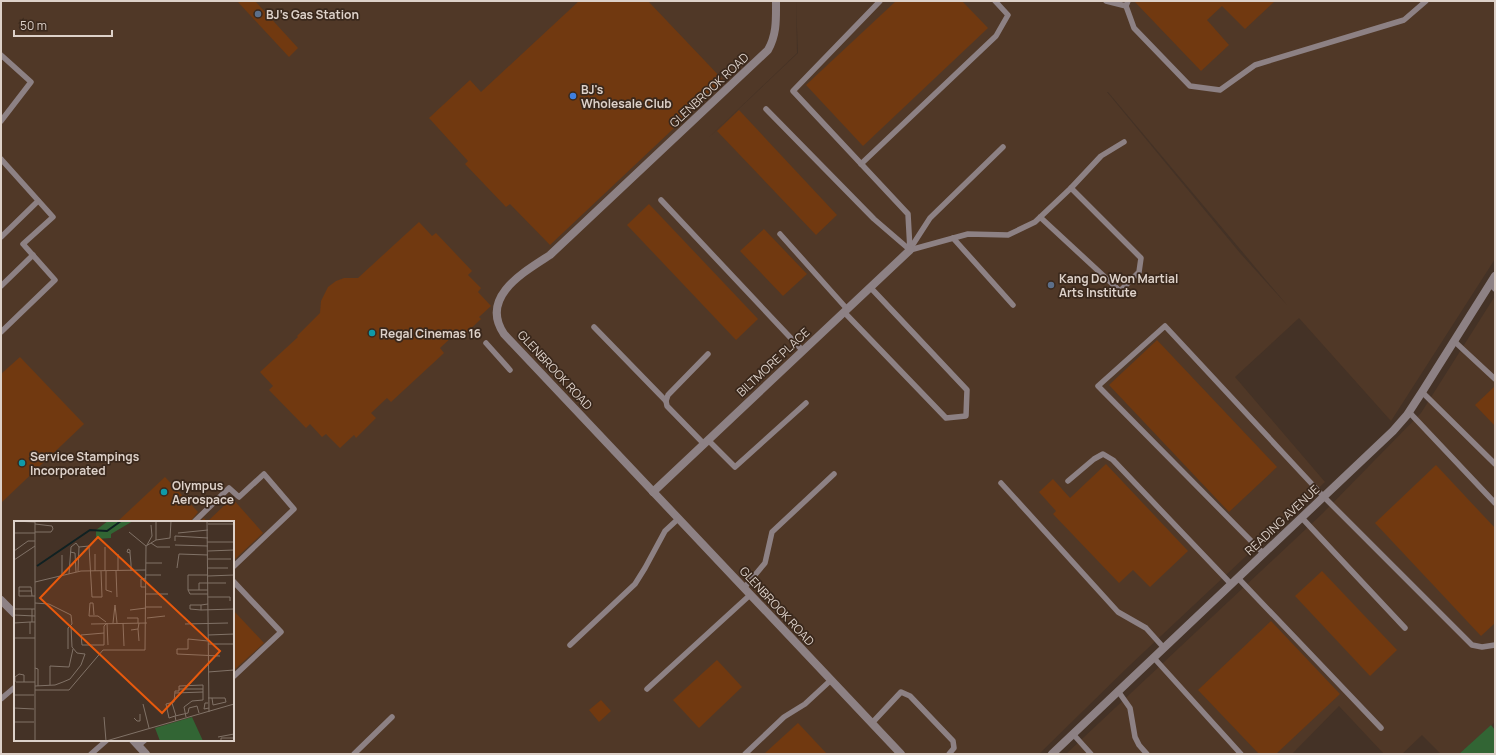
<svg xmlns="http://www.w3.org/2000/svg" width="1496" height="755" viewBox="0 0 1496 755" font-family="Manrope,sans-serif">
<rect width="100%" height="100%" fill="#443226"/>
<g fill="#503827" fill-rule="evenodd">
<path d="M1,1H796L797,53L705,141L798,53L796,1H1495V259L1391,421L1299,318L1235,377L1325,482L1130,665L1039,754H1ZM1107,92H1108L1287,305L1240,253ZM15,522H233V740H15Z"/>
<polygon points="1495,296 1495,722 1459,754 1441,754 1422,735 1402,754 1384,754 1339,706 1292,754 1066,754 1323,513 1421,413"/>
</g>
<polygon fill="#326534" points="1491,725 1495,730 1495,754 1459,754"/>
<g fill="#713910">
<polygon points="237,1 255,1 298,48 289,57"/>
<polygon points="579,1 648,1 724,81 550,245 510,204 506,207 465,164 468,161 429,118 470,80 481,92"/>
<polygon points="896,1 962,1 988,28 863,146 806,85"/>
<polygon points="1134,1 1275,1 1245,29 1222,6 1207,20 1229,45 1201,71"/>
<polygon points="739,110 837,215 816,235 717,131"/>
<polygon points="649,204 758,319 736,340 627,225"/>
<polygon points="419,222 432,236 436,233 472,271 468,275 481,288 478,292 491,306 479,317 481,319 459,340 454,335 440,348 444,353 391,402 387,398 371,413 376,418 356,438 354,435 340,448 326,434 322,437 310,424 306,428 269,390 273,386 260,372 298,337 297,336 320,313 321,301 328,287 336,281 344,278 358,278"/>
<polygon points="764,229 807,274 783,296 740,251"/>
<polygon points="1157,340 1277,467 1229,512 1109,385"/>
<polygon points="20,357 84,424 1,503 1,374"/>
<polygon points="1495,386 1495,426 1475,405"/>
<polygon points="1106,464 1188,551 1150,587 1133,570 1119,583 1053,514 1056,511 1039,492 1053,479 1070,498"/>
<polygon points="1436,465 1495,528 1495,623 1481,636 1375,523"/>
<polygon points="165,477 198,512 190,522 117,522"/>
<polygon points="232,498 263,533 233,561 233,522 200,522 204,518 207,522"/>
<polygon points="1322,571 1397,650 1370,676 1295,596"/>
<polygon points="233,610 264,643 233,671"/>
<polygon points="1271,621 1340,694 1276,754 1259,754 1198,690"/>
<polygon points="717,660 742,687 699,728 673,700"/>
<polygon points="601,700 611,711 599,722 589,710"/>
<polygon points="798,723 827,754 764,754"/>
</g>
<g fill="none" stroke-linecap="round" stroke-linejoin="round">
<g stroke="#8d8184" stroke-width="5.5">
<polyline points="880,1 793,91 908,214 910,250"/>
<polyline points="1106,1 1126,6"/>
<polyline points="1128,1 1126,6 1134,28 1190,86 1220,90 1255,65 1404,20 1426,1"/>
<polyline points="1,55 31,82 1,121"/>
<polyline points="766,109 874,219 910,250"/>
<polyline points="1,159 53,217 23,244 55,280 1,332"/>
<polyline points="861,164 996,36 1008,15 995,1"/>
<polyline points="1071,188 1101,156 1124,142"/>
<polyline points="661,200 803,351"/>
<polyline points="780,234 847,309"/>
<polyline points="1,237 38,201"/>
<polyline points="953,238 1013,305"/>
<polyline points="910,249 930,218 1003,147"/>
<polyline points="910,250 968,234 1008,235 1035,222 1071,188 1141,258 1139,272 1120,291 1040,217"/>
<polyline points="1490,284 1495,289"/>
<polyline points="1,286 33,255"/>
<polyline points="844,312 946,418 966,416 967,390 870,287"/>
<polyline points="594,327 666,401"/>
<polyline points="1454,341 1495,379"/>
<polyline points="486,343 510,370"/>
<polyline points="1422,392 1495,464"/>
<polyline points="1409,412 1495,503"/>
<polyline points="708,440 735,467 806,403"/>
<polyline points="704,444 667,406 666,401 668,395 708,354"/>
<polyline points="1068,481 1094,459 1103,454 1113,460 1231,584"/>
<polyline points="1001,483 1118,612 1146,628 1164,648"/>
<polyline points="1302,518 1405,628"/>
<polyline points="194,522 229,488 239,497 264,474 294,509 233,567"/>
<polyline points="1264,554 1098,386 1165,326 1324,497 1472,645 1482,647 1495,645"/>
<polyline points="1238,578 1381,728"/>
<polyline points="233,581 281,632 233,677"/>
<polyline points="744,588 765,563 772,532 834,474"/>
<polyline points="570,645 635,584 645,568 665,531 678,519"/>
<polyline points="1154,658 1241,754"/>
<polyline points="647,689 750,595"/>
<polyline points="1118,691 1130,708 1135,737 1139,745 1147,754"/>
<polyline points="1,699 15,687"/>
<polyline points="872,723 901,692 910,696 953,741 954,748 949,754"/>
<polyline points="1073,734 1091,754"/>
<polyline points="138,746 145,740"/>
<polyline points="91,754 107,740"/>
<polyline points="354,754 392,717"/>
<polyline points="745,754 784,717 805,704 831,680"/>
</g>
<g stroke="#8d8184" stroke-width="8">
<path d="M776,1C776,19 777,34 768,50L550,255C524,272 479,297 504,334L901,754"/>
<polyline points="653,492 910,250"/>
<polyline points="1,600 15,614"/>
<polyline points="133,740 146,754"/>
<polyline points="1052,754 1393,431 1407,415 1422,392 1495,276"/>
</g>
</g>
<g fill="#5c6f8a" stroke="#3a281c" stroke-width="1.5">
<circle cx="258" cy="14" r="4"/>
<circle cx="1051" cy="285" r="4"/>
</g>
<circle fill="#3f7fe0" stroke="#3a281c" stroke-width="1.5" cx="573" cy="96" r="4"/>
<g fill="#0f9aa8" stroke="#3a281c" stroke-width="1.5">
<circle cx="372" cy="333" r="4"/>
<circle cx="22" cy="463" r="4"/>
<circle cx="164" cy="492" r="4"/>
</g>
<g text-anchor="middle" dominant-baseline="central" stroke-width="3.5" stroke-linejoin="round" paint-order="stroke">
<g font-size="12" font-weight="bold" fill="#ddd1c9" stroke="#3a281c" text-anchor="start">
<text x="266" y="14">BJ’s Gas Station</text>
<text x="581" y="89">BJ's<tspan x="581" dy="14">Wholesale Club</tspan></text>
<text x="1059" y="278">Kang Do Won Martial<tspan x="1059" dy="14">Arts Institute</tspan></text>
<text x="380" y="333">Regal Cinemas 16</text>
<text x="30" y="456">Service Stampings<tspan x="30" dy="14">Incorporated</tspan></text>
<text x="172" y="485">Olympus<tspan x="172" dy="14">Aerospace</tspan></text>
</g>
<g font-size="12" fill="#ddd1c9" stroke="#3a281c">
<text transform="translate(709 90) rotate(-43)">GLENBROOK ROAD</text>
<text transform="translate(773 362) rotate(-43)">BILTMORE PLACE</text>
<text transform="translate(555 370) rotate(47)">GLENBROOK ROAD</text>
<text transform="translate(1282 520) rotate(-43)">READING AVENUE</text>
<text transform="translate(777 606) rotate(47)">GLENBROOK ROAD</text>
</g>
</g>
<g transform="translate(14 521)">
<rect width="220" height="220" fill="#443226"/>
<path d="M94,0H119L97,13V17L82,18V9ZM178,196L189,220H146L141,207Z" fill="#326534"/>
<path fill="none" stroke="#102122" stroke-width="2" d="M23,45L76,9L93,10L107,0"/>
<path fill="none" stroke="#817267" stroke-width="1" d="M0,0L21,1M193,0L195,191M194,3H220M21,11H37L39,8L38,5L21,3M115,11L132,25M0,12H21M164,12L194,9M142,19V0M161,20V15L194,17M193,21H220M137,22L143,26H156M133,24L138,15L137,4M161,24L194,25M132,25L142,19L156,17L157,0M91,26V50M0,30L14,20H21M194,30L220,29M56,31L61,32L62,51M116,32L113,31L114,28L116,29V32L117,43V50M81,33V50M48,34V55M194,38H217M0,39L21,25M132,42H148M163,47L165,33L194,34M194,47H214M64,50L65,26L75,25L78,76H88L87,50M92,50V69L98,71M102,50L103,76M104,50V33M55,53L57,26L62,22L65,26M132,54H147M194,54H174V69H194M194,55L220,54M132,57L127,58V66H132M21,61L67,50L132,49M174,69L176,73H194M185,69V62H212M5,70H18M132,73H154M18,75L17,66H5V75H21M194,76H216V80M21,82L35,83L57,94L58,103L54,107V128M194,83L187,84V89L220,88M187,84H176V88L187,89M132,86H148M0,88H21M18,88V101M116,89L132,87M0,94L21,95M80,94L79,82H76L75,95H84L92,101M113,97H124V102M133,97L151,95M0,102L16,101M93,102L94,124M99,102L101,84L103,102M109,102L110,125M77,103L133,102M171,103L214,102M124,108L125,120M117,109L124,108L125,102M90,112L67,114L68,124H90V105L93,102M16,113V101H21M194,114L220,113M0,117H21M194,120L174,118V128H163V133L206,135M194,123H220M21,147L24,148V165M194,151L220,149M1,161V156L5,153L10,154V161M2,161H21M36,164V145L55,146L59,128M21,165L41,164L49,161L56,158L67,144L71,133L63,132L58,126L57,105M165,168H189M21,169H55L89,129H131L132,25M161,172L189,171M0,174H20M194,177H211L212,181L199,184L198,177M158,182L162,195M194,182H191L190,188L195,187M129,183L135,207M0,187L20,188M161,195L174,192L175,187L183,185L185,192M90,196L92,220M120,197L123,200H126V193M162,200L161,195L155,197L152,183L160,181L161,170H165V165L189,164V179L178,180L170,186L172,196M0,201H20M204,216L220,213M21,220V0M92,220L220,183M207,220V217H220"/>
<path fill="#e8590c" fill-opacity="0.15" stroke="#e8590c" stroke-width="2" d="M84,16L206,130L148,192L26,77Z"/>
<rect width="220" height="220" fill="none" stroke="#ddd1c9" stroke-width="2"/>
</g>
<rect width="1496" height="755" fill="none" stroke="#ddd1c9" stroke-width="4"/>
<path d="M14 30v6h98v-6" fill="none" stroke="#ddd1c9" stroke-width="2"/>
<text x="20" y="30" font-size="12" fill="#ddd1c9" stroke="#3a281c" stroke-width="3" paint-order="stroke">50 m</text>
</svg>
